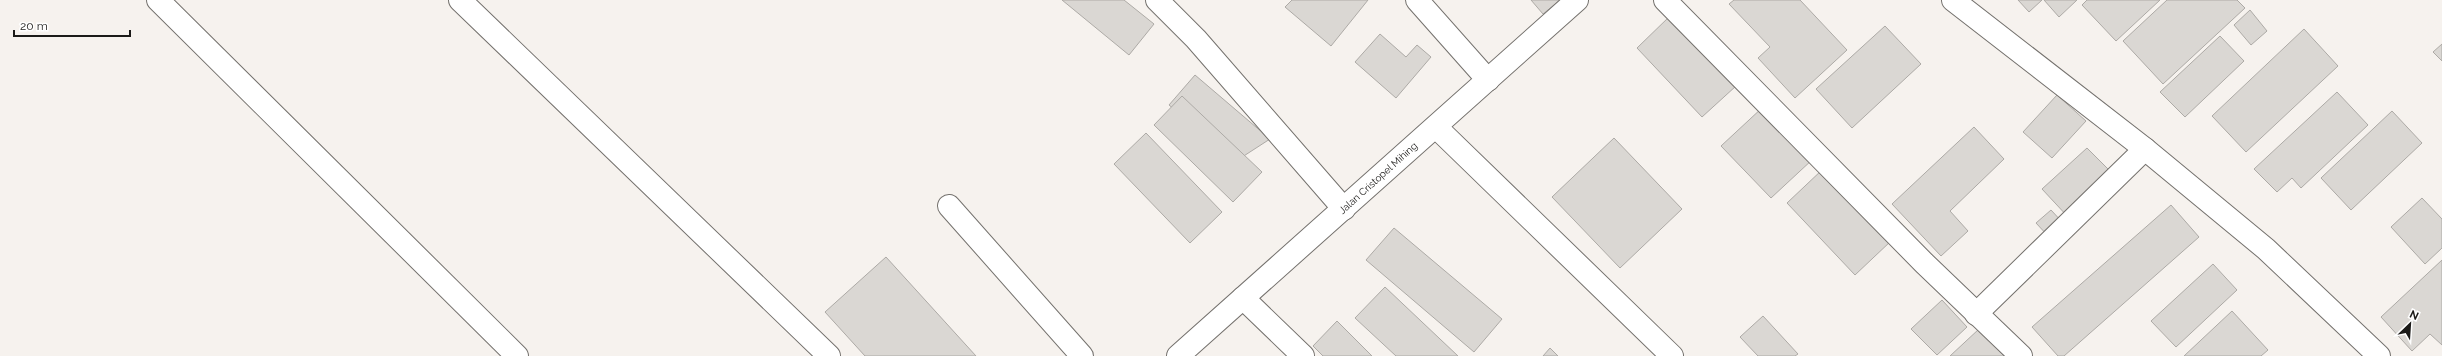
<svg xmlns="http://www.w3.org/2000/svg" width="2442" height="356" viewBox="0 0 2442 356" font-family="Raleway,sans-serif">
<rect width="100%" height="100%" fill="#f6f2ee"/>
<g fill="#dad7d3" stroke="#adaaa6">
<polygon points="1062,0 1124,0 1154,24 1129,55"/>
<polygon points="1292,0 1368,0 1331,46 1285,7"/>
<polygon points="1531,0 1560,0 1543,14"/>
<polygon points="1734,0 1800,0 1847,50 1795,98 1758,58 1770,47 1729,4"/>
<polygon points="2018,0 2042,0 2029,12"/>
<polygon points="2044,0 2077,0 2059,17"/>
<polygon points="2087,0 2160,0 2116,41 2082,5"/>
<polygon points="2167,0 2237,0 2245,8 2163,84 2123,41"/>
<polygon points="2250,10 2267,31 2251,45 2234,25"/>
<polygon points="1670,16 1736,86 1702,117 1637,48"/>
<polygon points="1885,26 1921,64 1852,128 1816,89"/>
<polygon points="2304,29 2338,66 2246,152 2212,116"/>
<polygon points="1380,34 1406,57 1417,45 1431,57 1396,98 1355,62"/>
<polygon points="2220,36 2244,61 2185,117 2160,92"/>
<polygon points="2442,44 2442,61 2433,52"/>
<polygon points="1195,75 1270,139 1236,161 1169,105"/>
<polygon points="2337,92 2368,125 2301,188 2292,178 2277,192 2254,169"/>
<polygon points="2057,95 2086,121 2052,158 2023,132"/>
<polygon points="1182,96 1262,172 1233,202 1154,125"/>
<polygon points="1763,107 1813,159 1771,198 1721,146"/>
<polygon points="2392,111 2422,143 2351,210 2321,178"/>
<polygon points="1974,127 2004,159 1950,211 1968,231 1941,256 1892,204"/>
<polygon points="1146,133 1222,212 1190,243 1114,164"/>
<polygon points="1614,138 1682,209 1620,268 1552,197"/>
<polygon points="2087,148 2115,176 2069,218 2042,189"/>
<polygon points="1823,169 1891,241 1855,275 1787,203"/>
<polygon points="2422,198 2442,219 2442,248 2425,264 2391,227"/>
<polygon points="2171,205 2199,237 2064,356 2058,356 2032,327"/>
<polygon points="2051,210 2064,224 2049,237 2036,223"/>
<polygon points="1394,228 1502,319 1474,352 1366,260"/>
<polygon points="886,257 976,356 865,356 825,312"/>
<polygon points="2442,260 2442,345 2430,334 2412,351 2381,317"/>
<polygon points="2213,264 2237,290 2176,347 2151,321"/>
<polygon points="1385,287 1458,356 1396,356 1355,318"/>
<polygon points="1942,300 1967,327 1937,355 1911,329"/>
<polygon points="2232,311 2268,350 2261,356 2184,356"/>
<polygon points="1763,316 1798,354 1795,356 1758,356 1740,337"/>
<polygon points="1337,321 1372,356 1323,356 1313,346"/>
<polygon points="1979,329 2004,356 1950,356"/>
<polygon points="1550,348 1558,356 1543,356"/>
</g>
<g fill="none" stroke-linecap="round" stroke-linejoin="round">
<g stroke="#74716d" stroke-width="24">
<g id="lane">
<polyline points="1417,0 1488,80"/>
<polyline points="949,206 1082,356"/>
</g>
</g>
<g stroke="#74716d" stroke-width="24">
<g id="street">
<polyline points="158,0 517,356"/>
<polyline points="460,0 829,356"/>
<polyline points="1157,0 1196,39 1344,209"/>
<polyline points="1665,0 1924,263 2021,356"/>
<polyline points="1953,0 2145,149 2266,249 2379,356"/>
<polyline points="1436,127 1672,356"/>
<polyline points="1243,298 1303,356"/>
<polyline points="1976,314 2145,149"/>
</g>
</g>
<g stroke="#74716d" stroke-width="24">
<polyline id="secondary" points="1178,356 1577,0"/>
</g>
<use href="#lane" stroke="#fff" stroke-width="22"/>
<use href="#street" stroke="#fff" stroke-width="22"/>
<use href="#secondary" stroke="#fff" stroke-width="22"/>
</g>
<g text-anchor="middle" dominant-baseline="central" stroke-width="3.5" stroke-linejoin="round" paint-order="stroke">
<g font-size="10" fill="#1b1a18" stroke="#fff">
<text transform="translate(1378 178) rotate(-42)">Jalan Cristopel Mihing</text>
</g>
</g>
<g transform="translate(2410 324) rotate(25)" stroke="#ffffff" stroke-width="3" paint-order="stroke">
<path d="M0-3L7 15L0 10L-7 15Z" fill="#1b1a18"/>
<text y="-6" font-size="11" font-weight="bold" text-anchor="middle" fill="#1b1a18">N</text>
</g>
<path d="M14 30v6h116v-6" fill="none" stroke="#1b1a18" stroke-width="2"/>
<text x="20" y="30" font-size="12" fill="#1b1a18" stroke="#ffffff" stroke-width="3" paint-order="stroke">20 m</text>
</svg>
